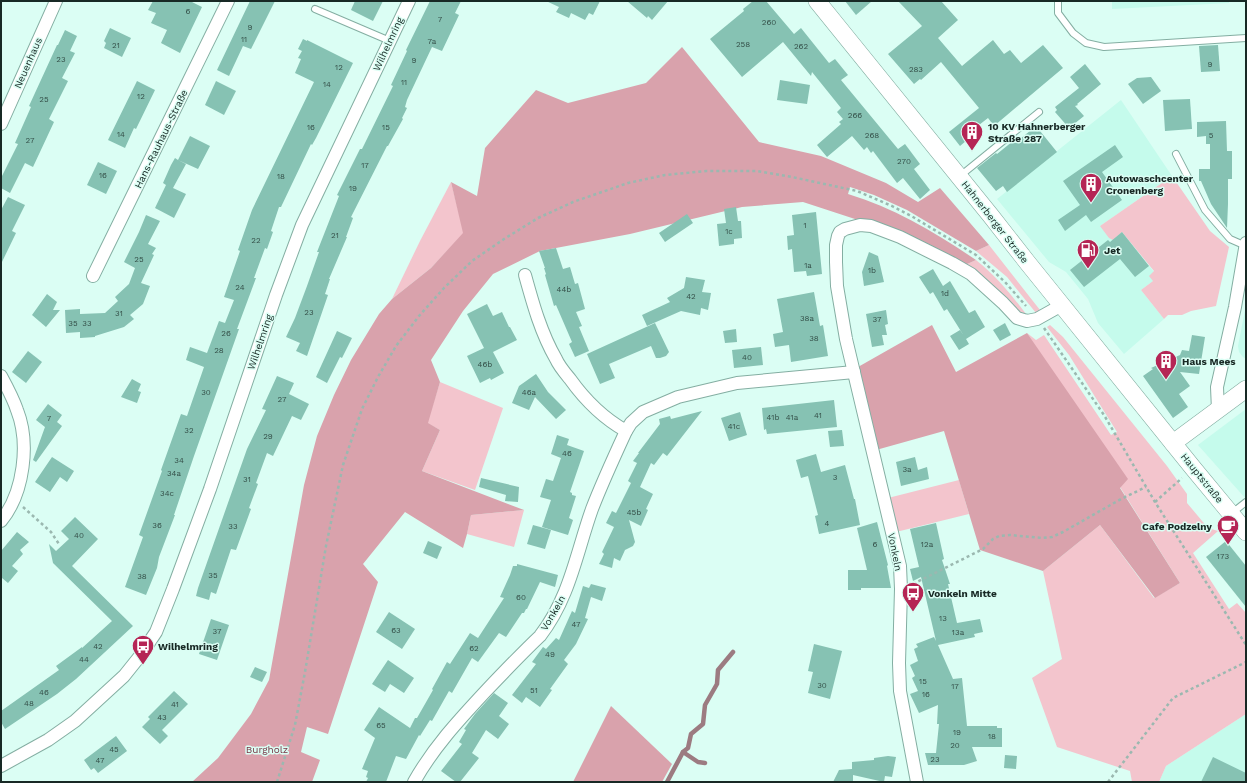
<svg xmlns="http://www.w3.org/2000/svg" width="1247" height="783" viewBox="0 0 1247 783" font-family="'Work Sans',sans-serif">
<rect width="100%" height="100%" fill="#dbfef4"/>
<g fill="#c5fbec">
<polygon points="1112,1 1229,1 1229,3 1112,9"/>
<polygon points="1121,100 1172,176 1100,226 1122,232 1154,272 1153,281 1141,290 1164,319 1124,354 1098,323 1088,299 1066,272 1049,262 997,199"/>
<polygon points="1246,305 1246,359 1243,357 1239,352 1238,346"/>
<polygon points="1246,409 1246,499 1198,445"/>
<polygon points="1246,714 1246,782 1159,782 1166,766"/>
</g>
<g fill="#f3c5cd">
<polygon points="1172,176 1210,231 1229,247 1216,306 1191,311 1182,315 1168,315 1164,319 1141,290 1153,281 1149,276 1154,271 1122,232 1113,240 1109,238 1100,226"/>
<polygon points="451,182 464,233 431,268 392,299 420,241"/>
<polygon points="989,245 1040,310 1036,313 1007,277 976,251"/>
<path d="M976,260C997,277 1010,293 1026,314L1016,310L965,265Z"/>
<polygon points="1050,325 1063,337 1167,466 1187,494 1187,503 1208,528 1218,531 1193,553 1229,609 1237,603 1246,613 1246,714 1166,766 1159,782 1132,782 1130,771 1057,747 1032,678 1062,659 1043,571 1100,525 1154,598 1180,583 1120,487 1027,333 1036,340 1044,335 1111,435 1117,432 1069,355 1047,327"/>
<polygon points="440,382 503,408 475,490 422,471 440,430 427,423"/>
<polygon points="959,480 969,514 896,532 888,498"/>
<polygon points="524,510 514,547 467,534 471,515"/>
</g>
<g fill="#d9a2ac">
<path d="M682,47L759,142L821,156L886,183L918,202L940,188L989,245L976,251L907,210L874,195L850,187L848,194C895,208 936,233 976,260L965,265L858,220L803,202L742,207L630,234L540,251L493,274L463,311L431,360L440,382L428,423L440,430L422,471L524,510L471,515L467,534L463,548L405,512L363,564L378,582L328,734L307,727L301,752L320,760L312,782H192L218,758L251,714L269,680L304,485L317,436L334,395L351,360L379,314L392,299L431,268L463,233L451,182L477,196L485,148L536,90L568,103L646,83Z"/>
<polygon points="932,325 956,372 1027,333 1128,479 1120,488 1180,583 1155,598 1100,525 1043,571 980,550 944,431 876,450 858,367"/>
<polygon points="611,706 672,764 662,782 573,782"/>
</g>
<g fill="none" stroke-linecap="round" stroke-linejoin="round">
<g stroke="#9c7b81" stroke-width="4.5">
<polyline points="683,752 698,762 705,763"/>
<polyline points="667,782 683,752 688,748 691,734 703,724 705,705 717,684 718,670 733,652"/>
</g>
</g>
<g fill="#86c2b3">
<polygon points="153,1 190,1 202,7 180,53 161,43 167,30 151,23 156,13 148,10"/>
<polygon points="250,1 275,1 251,49 243,46 229,76 217,70"/>
<polygon points="355,1 383,1 373,21 351,10"/>
<polygon points="430,1 461,1 455,13 459,15 442,51 432,47 407,100 405,107 407,108 402,118 403,119 388,146 387,146 351,217 353,218 346,237 347,237 329,279 330,279 325,294 328,295 307,356 296,351 300,343 286,337 295,318 307,286 319,252 317,252 339,196 337,195 360,149 362,149 364,145 393,86 391,85 407,51 406,50"/>
<polygon points="546,1 600,1 593,15 589,13 585,20 571,13 569,18 556,12 559,7"/>
<polygon points="627,1 668,1 652,20 648,16 647,18"/>
<polygon points="753,1 766,1 794,34 801,28 829,63 835,59 848,75 841,80 898,149 905,144 920,164 914,169 930,190 920,199 903,178 897,183 873,151 871,153 867,147 864,150 852,136 827,157 817,145 841,124 839,122 843,119 837,112 841,108 812,72 811,76 783,42 742,77 710,39 744,11 743,9"/>
<polygon points="845,1 872,1 856,15"/>
<polygon points="898,1 941,1 958,20 938,38 962,66 993,40 1004,54 1010,50 1021,63 1043,45 1063,68 994,126 988,118 970,132 973,135 960,146 949,132 979,108 941,62 921,80 920,79 914,84 888,54 922,26"/>
<polygon points="110,28 131,38 122,57 104,48 106,43 104,41"/>
<polygon points="65,30 77,36 70,51 75,53 62,78 68,81 49,119 54,122 33,167 25,163 10,193 1,188 1,178 18,144 15,143 31,107 29,106 57,45 58,45"/>
<polygon points="303,39 307,41 307,40 353,63 316,138 312,145 311,144 281,207 279,207 271,231 273,232 267,249 265,248 254,278 256,278 237,329 239,329 194,456 174,515 175,515 159,557 157,568 146,595 125,587 143,537 139,535 162,471 161,470 181,414 187,416 204,367 186,360 190,347 207,353 219,321 225,323 234,300 224,297 240,251 238,250 252,210 314,82 295,73 301,59 298,58 302,51 298,49"/>
<polygon points="1218,45 1220,71 1201,72 1199,46"/>
<polygon points="1085,64 1101,84 1077,104 1078,105 1075,106 1084,116 1069,128 1055,112 1057,110 1055,107 1079,88 1070,77"/>
<polygon points="1151,77 1161,91 1143,104 1128,84 1137,78"/>
<polygon points="780,80 810,85 807,104 777,100"/>
<polygon points="137,81 155,90 136,129 134,128 125,148 108,140"/>
<polygon points="216,81 236,91 224,115 205,105"/>
<polygon points="1190,99 1192,129 1165,131 1163,100"/>
<polygon points="1226,121 1227,151 1232,151 1232,179 1228,179 1228,204 1227,228 1211,204 1201,181 1199,181 1199,169 1210,169 1210,144 1206,144 1206,136 1197,137 1197,122"/>
<polygon points="1036,126 1057,152 1007,192 1003,186 996,191 977,168 996,153 997,154 1013,141 1015,143"/>
<polygon points="190,136 210,146 198,169 178,160 186,164 173,188 186,194 174,218 155,208 166,185 163,183 171,165 175,158 178,160"/>
<polygon points="1115,145 1123,157 1102,172 1122,200 1091,222 1086,215 1065,231 1058,220 1080,205 1063,181"/>
<polygon points="98,162 117,171 106,194 87,185"/>
<polygon points="8,197 25,205 12,231 16,233 1,264 1,210"/>
<polygon points="736,207 738,221 741,221 742,238 734,239 734,244 719,246 717,224 726,223 724,209"/>
<polygon points="816,212 822,274 807,276 806,271 794,272 792,249 788,250 787,236 794,235 792,215"/>
<polygon points="687,214 693,223 665,242 659,233"/>
<polygon points="146,215 160,221 148,244 156,248 152,254 154,255 141,283 150,286 143,304 130,315 134,319 124,327 95,336 95,337 80,338 80,332 66,333 65,310 80,309 80,314 105,313 118,301 115,297 129,284 135,268 124,262 139,232"/>
<polygon points="1122,232 1149,266 1135,277 1120,259 1084,287 1070,270 1108,240 1110,242"/>
<polygon points="556,248 563,269 570,267 575,284 578,283 585,309 576,312 582,326 579,327 589,351 575,357 569,344 572,342 556,305 554,306 545,275 546,274 544,268 545,268 539,251"/>
<polygon points="869,252 878,256 884,282 864,286 862,272"/>
<polygon points="933,269 943,286 950,281 969,313 975,310 985,327 966,339 969,344 959,350 950,336 960,330 964,336 947,309 944,311 933,292 930,294 919,277"/>
<polygon points="686,277 705,280 702,292 711,293 708,310 701,308 700,315 681,311 647,326 642,315 670,302 667,298 684,288"/>
<polygon points="814,292 820,326 823,325 828,356 791,362 789,345 775,347 773,334 783,332 777,299"/>
<polygon points="47,294 57,302 53,310 60,310 46,327 32,315"/>
<polygon points="487,304 493,316 502,312 509,327 510,327 517,340 493,352 504,373 491,380 490,378 480,383 467,356 484,348 467,314"/>
<polygon points="886,310 888,324 885,325 887,335 882,335 884,345 872,347 866,314"/>
<polygon points="655,323 669,352 666,356 660,358 656,358 651,346 609,364 615,378 600,384 587,354"/>
<polygon points="1005,323 1011,335 1000,341 993,330"/>
<polygon points="736,329 737,342 725,343 723,331"/>
<polygon points="337,331 352,338 342,358 340,357 327,383 316,377"/>
<polygon points="1192,335 1205,337 1199,374 1180,372 1190,386 1179,394 1188,407 1173,418 1143,376 1153,369 1151,368 1180,355 1182,350 1189,351"/>
<polygon points="761,347 763,365 734,368 732,350"/>
<polygon points="28,351 42,362 26,383 12,372"/>
<polygon points="536,374 548,392 566,410 556,419 535,397 529,410 512,403 519,386"/>
<polygon points="277,376 294,383 289,394 309,404 301,420 292,416 273,456 267,453 256,483 258,484 249,508 251,509 236,550 231,549 216,594 211,592 209,600 196,596 198,588 247,449 266,410 262,409"/>
<polygon points="132,379 141,384 138,391 141,392 137,403 121,397"/>
<polygon points="834,400 837,427 767,434 766,429 764,430 762,408"/>
<polygon points="48,404 62,415 57,422 62,426 36,462 33,460 45,427 36,420"/>
<polygon points="702,411 667,456 663,453 654,465 651,463 640,487 653,494 646,509 648,510 641,526 629,520 635,542 633,546 625,550 620,561 614,558 612,568 599,564 604,554 602,552 614,527 606,523 612,511 616,513 631,483 628,481 637,463 633,461 639,453 638,453 660,424 659,419 670,416 671,419"/>
<polygon points="740,412 747,435 729,441 721,418"/>
<polygon points="842,430 844,446 830,447 828,431"/>
<polygon points="557,435 569,439 567,445 584,451 570,492 572,493 572,495 576,496 569,518 573,520 568,535 542,527 551,500 540,497 546,479 553,481 561,458 551,454"/>
<polygon points="816,454 821,472 845,465 854,499 855,499 860,525 819,534 815,516 818,515 808,476 801,478 796,460"/>
<polygon points="52,457 74,471 67,482 60,477 50,492 35,482"/>
<polygon points="915,457 918,470 927,467 929,479 901,486 896,462"/>
<polygon points="481,478 519,487 518,502 505,501 506,495 479,487"/>
<polygon points="75,517 98,539 72,566 133,626 76,679 57,694 5,729 1,722 1,711 59,670 56,666 82,647 82,648 112,621 53,563 49,544 56,551 69,539 61,531"/>
<polygon points="877,522 888,565 887,566 891,588 861,588 861,590 848,590 848,570 867,570 857,528"/>
<polygon points="936,523 944,559 942,560 950,584 948,584 957,623 980,619 983,632 974,634 975,637 938,645 953,679 962,678 967,726 997,726 997,728 1002,728 1002,747 972,747 977,761 964,765 928,765 925,753 936,753 939,724 937,724 938,705 919,713 910,694 918,691 912,678 915,676 910,665 918,661 914,649 918,647 916,644 934,637 936,641 921,577 913,581 910,569 919,567 910,529"/>
<polygon points="533,525 551,530 545,549 527,544"/>
<polygon points="17,532 29,542 20,550 23,554 12,566 18,571 8,583 2,578 1,580 1,551"/>
<polygon points="428,541 442,547 437,559 423,553"/>
<polygon points="1226,541 1246,566 1246,607 1206,557"/>
<polygon points="517,564 558,575 555,587 540,582 527,609 526,609 524,613 522,613 506,637 499,633 478,662 472,658 452,693 449,691 432,721 430,720 420,736 419,735 406,759 396,756 386,782 366,782 368,778 366,777 368,771 362,769 375,738 364,730 379,707 410,728 415,718 417,718 433,690 432,689 447,662 450,664 470,633 478,638 504,598 500,597 510,575 513,566 517,566"/>
<polygon points="591,584 606,588 602,601 591,597 585,618 588,619 576,644 564,660 568,664 550,689 552,690 540,707 526,697 522,703 512,695 536,664 532,662 543,647 546,649 556,638 559,640 572,611 575,613 583,586 589,588"/>
<polygon points="389,612 415,629 402,649 376,632"/>
<polygon points="211,619 229,625 217,660 199,654"/>
<polygon points="814,644 842,651 830,699 808,693 813,672 808,671"/>
<polygon points="388,660 414,678 404,693 390,684 385,692 372,684"/>
<polygon points="255,667 267,672 262,682 250,677"/>
<polygon points="174,691 188,704 162,730 168,736 160,744 142,727 150,719 148,717"/>
<polygon points="494,693 508,703 499,716 509,724 498,739 486,730 472,753 479,758 460,782 456,782 441,771 462,744 459,742 466,730 464,729 475,714"/>
<polygon points="116,736 127,751 98,773 94,768 91,770 84,760"/>
<polygon points="1005,755 1017,756 1016,769 1004,768"/>
<polygon points="888,756 896,757 892,777 885,776 884,782 853,775 853,782 833,782 839,770 852,769 852,762 874,760 874,758"/>
<polygon points="1213,757 1246,773 1246,782 1201,782"/>
</g>
<g fill="none" stroke-linecap="round" stroke-linejoin="round">
<g stroke="#84aea2" stroke-width="8">
<g id="service">
<polyline points="1058,1 1058,13 1073,33 1086,43 1104,47 1246,38"/>
<polyline points="315,9 390,41"/>
<polyline points="1176,154 1205,210 1230,239 1246,246"/>
<polyline points="960,176 1039,112"/>
<polyline points="1232,513 1246,502"/>
</g>
</g>
<g stroke="#84aea2" stroke-width="14">
<g id="minor">
<polyline points="1,124 56,1"/>
<path d="M525,275C533,304 541,333 556,359C559,366 565,373 570,379C585,400 603,418 626,431"/>
<polyline points="93,276 228,1"/>
<path d="M1,376C7,387 13,398 17,410C30,443 24,493 1,521"/>
<polyline points="1218,410 1217,387 1235,307 1246,243"/>
<polyline points="1,766 48,740 75,721 124,676 140,656 156,632 173,589 210,489 276,295 302,225 409,1"/>
<path d="M414,782C433,748 458,721 484,693C502,674 521,654 540,636C570,597 576,554 592,509C602,483 614,457 626,431L631,423L643,412L678,397L737,383L854,372"/>
<polyline points="917,782 900,691 899,663 901,589 900,566 846,339 837,286 836,262 836,245 838,236 840,232 845,229 860,225 871,226 900,237 952,263 971,274 1003,303 1017,318 1027,321 1037,319 1062,305"/>
</g>
</g>
<g stroke="#84aea2" stroke-width="18">
<g id="secondary">
<polyline points="817,1 991,216 1027,262 1193,468 1246,532"/>
<polyline points="1173,443 1246,389"/>
</g>
</g>
<g stroke="#9bb8b0" stroke-width="2.5" stroke-dasharray="3 3" stroke-linecap="butt">
<polyline points="1044,328 1104,415 1155,502 1246,645"/>
<polyline points="1155,502 1182,478"/>
<polyline points="23,507 51,532 59,544"/>
<polyline points="913,584 983,549 993,539 999,536 1010,535 1042,538 1052,537 1063,532 1121,499 1146,487"/>
<polyline points="277,782 295,725 305,672 326,546 343,465 362,409 378,377 396,346 419,316 444,288 472,261 504,239 538,218 573,202 628,183 665,175 706,171 757,171 792,177 857,191 892,206 913,217 976,255 1005,282 1026,306"/>
<polyline points="1108,782 1173,698 1246,662"/>
</g>
<use href="#service" stroke="#fff" stroke-width="6"/>
<use href="#minor" stroke="#fff" stroke-width="12"/>
<use href="#secondary" stroke="#fff" stroke-width="17"/>
</g>
<defs>
<g id="building-pin" transform="scale(1.15)"><path d="M0 17L-7.5 6A9.5 9.5 0 1 1 7.5 6Z" fill="#b52555" stroke="#dbfef4"/><path d="M-4-6H4V6H1V3H-1V6H-4ZM-2.5-4.3h1.7v1.8h-1.7ZM.8-4.3h1.7v1.8H.8ZM-2.5-1h1.7V.8h-1.7ZM.8-1h1.7V.8H.8Z" fill="#fff"/></g>
<g id="fuel-pin" transform="scale(1.15)"><path d="M0 17L-7.5 6A9.5 9.5 0 1 1 7.5 6Z" fill="#b52555" stroke="#dbfef4"/><path d="M-5.5-6h7V0h2V4h1.3V-2.5L3-4.5l.8-.8L6-3V5H2.5V1h-1V6h-7ZM-4.2-4.7v3.2H.2V-4.7Z" fill="#fff"/></g>
<g id="cafe-pin" transform="scale(1.15)"><path d="M0 17L-7.5 6A9.5 9.5 0 1 1 7.5 6Z" fill="#b52555" stroke="#dbfef4"/><path d="M-5.5-4.5H6V0H3Q3 3.5 0 3.5H-2.5Q-5.5 3.5-5.5 0ZM3-3.2v2h1.7v-2ZM-6 4.5H4V6H-6Z" fill="#fff"/></g>
<g id="bus-pin" transform="scale(1.15)"><path d="M0 17L-7.5 6A9.5 9.5 0 1 1 7.5 6Z" fill="#b52555" stroke="#dbfef4"/><path d="M-5-6H5V4H4V6H2V4H-2V6H-4V4H-5ZM-3.5-4V0h7V-4ZM-3.5 1.2v1.5H-2V1.2ZM2 1.2v1.5H3.5V1.2Z" fill="#fff"/></g>
</defs>
<g fill-rule="evenodd">
<use href="#building-pin" x="972" y="132"/>
<use href="#building-pin" x="1091" y="184"/>
<use href="#fuel-pin" x="1088" y="250"/>
<use href="#building-pin" x="1166" y="361"/>
<use href="#cafe-pin" x="1228" y="526"/>
<use href="#bus-pin" x="913" y="593"/>
<use href="#bus-pin" x="143" y="646"/>
</g>
<g text-anchor="middle" dominant-baseline="central" stroke-width="3" stroke-linejoin="round" paint-order="stroke">
<g font-size="8" fill="#344f48">
<text x="188" y="11">6</text>
<text x="440" y="19">7</text>
<text x="769" y="22">260</text>
<text x="250" y="27">9</text>
<text x="244" y="39">11</text>
<text x="432" y="41">7a</text>
<text x="743" y="44">258</text>
<text x="116" y="45">21</text>
<text x="801" y="46">262</text>
<text x="61" y="59">23</text>
<text x="414" y="60">9</text>
<text x="1210" y="64">9</text>
<text x="339" y="67">12</text>
<text x="916" y="69">283</text>
<text x="404" y="82">11</text>
<text x="327" y="84">14</text>
<text x="141" y="96">12</text>
<text x="44" y="99">25</text>
<text x="855" y="115">266</text>
<text x="311" y="127">16</text>
<text x="386" y="127">15</text>
<text x="121" y="134">14</text>
<text x="872" y="135">268</text>
<text x="1211" y="135">5</text>
<text x="30" y="140">27</text>
<text x="904" y="161">270</text>
<text x="365" y="165">17</text>
<text x="103" y="175">16</text>
<text x="281" y="176">18</text>
<text x="353" y="188">19</text>
<text x="805" y="225">1</text>
<text x="729" y="231">1c</text>
<text x="335" y="235">21</text>
<text x="256" y="240">22</text>
<text x="139" y="259">25</text>
<text x="808" y="265">1a</text>
<text x="872" y="270">1b</text>
<text x="240" y="287">24</text>
<text x="564" y="289">44b</text>
<text x="945" y="293">1d</text>
<text x="691" y="296">42</text>
<text x="309" y="312">23</text>
<text x="119" y="313">31</text>
<text x="807" y="318">38a</text>
<text x="877" y="319">37</text>
<text x="73" y="323">35</text>
<text x="87" y="323">33</text>
<text x="226" y="333">26</text>
<text x="814" y="338">38</text>
<text x="219" y="350">28</text>
<text x="747" y="357">40</text>
<text x="485" y="364">46b</text>
<text x="206" y="392">30</text>
<text x="529" y="392">46a</text>
<text x="282" y="399">27</text>
<text x="818" y="415">41</text>
<text x="773" y="417">41b</text>
<text x="792" y="417">41a</text>
<text x="49" y="418">7</text>
<text x="734" y="426">41c</text>
<text x="189" y="430">32</text>
<text x="268" y="436">29</text>
<text x="567" y="453">46</text>
<text x="179" y="460">34</text>
<text x="907" y="469">3a</text>
<text x="174" y="473">34a</text>
<text x="835" y="477">3</text>
<text x="247" y="479">31</text>
<text x="167" y="493">34c</text>
<text x="634" y="512">45b</text>
<text x="827" y="523">4</text>
<text x="157" y="525">36</text>
<text x="233" y="526">33</text>
<text x="79" y="535">40</text>
<text x="875" y="544">6</text>
<text x="927" y="544">12a</text>
<text x="1223" y="556">173</text>
<text x="213" y="575">35</text>
<text x="142" y="576">38</text>
<text x="521" y="597">60</text>
<text x="943" y="618">13</text>
<text x="576" y="624">47</text>
<text x="396" y="630">63</text>
<text x="217" y="631">37</text>
<text x="958" y="632">13a</text>
<text x="98" y="646">42</text>
<text x="474" y="648">62</text>
<text x="550" y="654">49</text>
<text x="84" y="659">44</text>
<text x="923" y="681">15</text>
<text x="822" y="685">30</text>
<text x="955" y="686">17</text>
<text x="534" y="690">51</text>
<text x="44" y="692">46</text>
<text x="926" y="694">16</text>
<text x="29" y="703">48</text>
<text x="175" y="704">41</text>
<text x="162" y="717">43</text>
<text x="381" y="725">65</text>
<text x="957" y="732">19</text>
<text x="992" y="736">18</text>
<text x="955" y="745">20</text>
<text x="114" y="749">45</text>
<text x="935" y="759">23</text>
<text x="100" y="760">47</text>
</g>
<g font-size="10" fill="#182925" stroke="#dbfef4">
<text transform="translate(388 44) rotate(-65)">Wilhelmring</text>
<text transform="translate(28 63) rotate(-66)">Neuenhaus</text>
<text transform="translate(161 139) rotate(-64)">Hans-Rauhaus-Straße</text>
<text transform="translate(995 222) rotate(52)">Hahnerberger Straße</text>
<text transform="translate(260 342) rotate(-71)">Wilhelmring</text>
<text transform="translate(1202 478) rotate(51)">Hauptstraße</text>
<text transform="translate(895 552) rotate(79)">Vonkeln</text>
<text transform="translate(553 613) rotate(-60)">Vonkeln</text>
</g>
<g font-size="10" font-weight="bold" fill="#182925" stroke="#dbfef4" text-anchor="start">
<text x="988" y="126">10 KV Hahnerberger<tspan x="988" dy="12">Straße 287</tspan></text>
<text x="1106" y="178">Autowaschcenter<tspan x="1106" dy="12">Cronenberg</tspan></text>
<text x="1104" y="250">Jet</text>
<text x="1182" y="361">Haus Mees</text>
<text x="1212" y="526" text-anchor="end">Cafe Podzelny</text>
<text x="928" y="593">Vonkeln Mitte</text>
<text x="158" y="646">Wilhelmring</text>
</g>
<g font-size="10" fill="#763343" stroke="#dbfef4">
<text x="267" y="749">Burgholz</text>
</g>
</g>
<rect width="1247" height="783" fill="none" stroke="#182925" stroke-width="4"/>
</svg>
